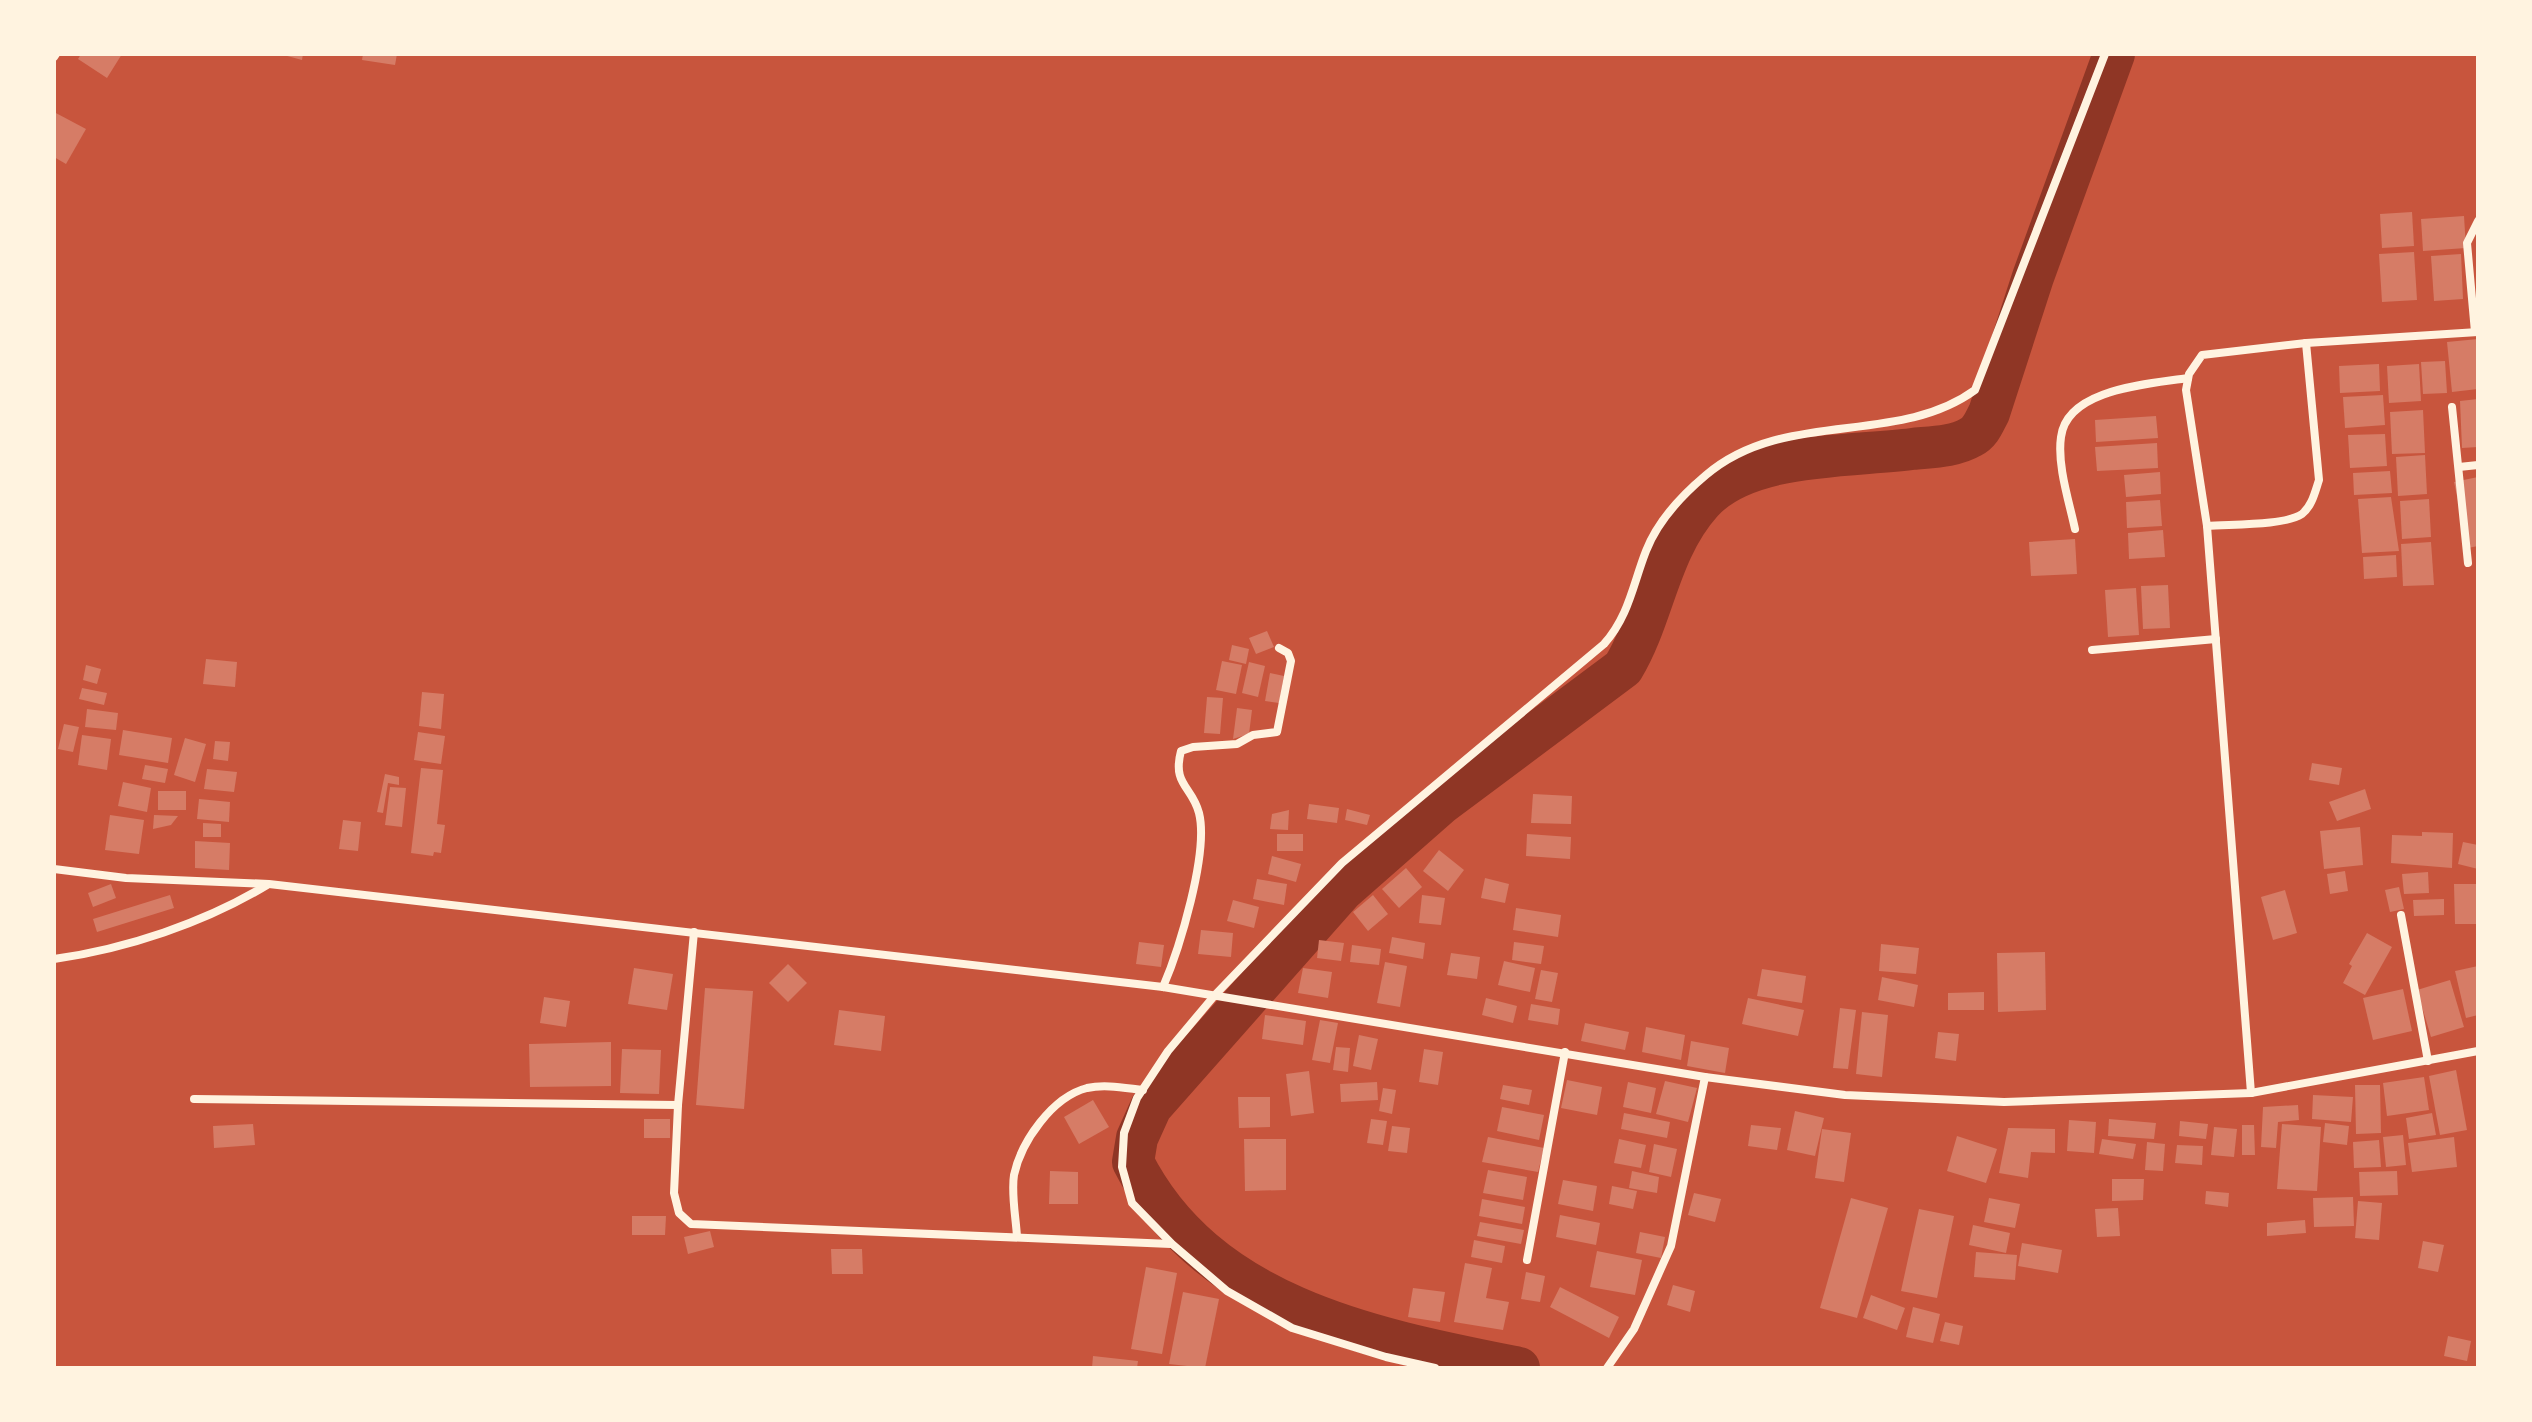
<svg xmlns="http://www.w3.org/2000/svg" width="2532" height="1422" viewBox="0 0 2532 1422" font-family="'Libre Baskerville',serif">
<rect width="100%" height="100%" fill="#c8553d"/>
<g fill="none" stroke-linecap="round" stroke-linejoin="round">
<path stroke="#8f3625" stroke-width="42" d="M1519,1368C1374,1339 1207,1308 1133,1162L1137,1138L1151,1107L1342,891L1441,804L1623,668C1654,617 1658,551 1702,502C1747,452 1849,457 1912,449C1931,447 1954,447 1971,437C1981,432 1984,422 1989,413L2033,277L2114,54"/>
</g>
<g fill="#d67c66">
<polygon points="81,54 122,54 107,78 78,59"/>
<polygon points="280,54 303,54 302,60"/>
<polygon points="363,54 397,54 395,65 362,60"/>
<polygon points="54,112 86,129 66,164 54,157"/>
<polygon points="2412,212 2414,246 2382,248 2380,214"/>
<polygon points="2464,216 2466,248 2423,251 2421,219"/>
<polygon points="2414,252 2417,300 2382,302 2379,254"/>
<polygon points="2461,254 2463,299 2434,301 2431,256"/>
<polygon points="2478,339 2478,389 2452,392 2447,342"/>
<polygon points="2445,361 2447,393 2423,394 2421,362"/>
<polygon points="2379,364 2380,391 2340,393 2339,366"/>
<polygon points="2419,364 2421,401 2389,403 2387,366"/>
<polygon points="2383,395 2385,425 2345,428 2343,397"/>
<polygon points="2478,399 2478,447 2462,448 2460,401"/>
<polygon points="2423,410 2425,453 2392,454 2390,412"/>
<polygon points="2156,416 2158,438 2096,442 2095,420"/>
<polygon points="2385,434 2387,466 2350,468 2348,435"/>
<polygon points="2157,443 2158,468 2097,471 2095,447"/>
<polygon points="2425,455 2427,494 2398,496 2396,457"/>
<polygon points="2390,471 2392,493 2354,495 2353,473"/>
<polygon points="2160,472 2161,494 2126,497 2124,475"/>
<polygon points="2478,477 2478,546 2468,548 2454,482"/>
<polygon points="2391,497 2399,551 2362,553 2358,499"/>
<polygon points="2429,499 2431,537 2402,539 2400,501"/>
<polygon points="2160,500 2162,526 2127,528 2126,502"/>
<polygon points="2163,530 2165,557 2129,559 2128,533"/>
<polygon points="2075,539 2077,574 2031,576 2029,542"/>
<polygon points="2431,542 2434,585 2403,586 2401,544"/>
<polygon points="2396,555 2397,577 2364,579 2363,557"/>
<polygon points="2168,585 2170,628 2143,629 2141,586"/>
<polygon points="2136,588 2139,635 2108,637 2105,590"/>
<polygon points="1267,631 1274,647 1256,654 1249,638"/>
<polygon points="1232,645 1249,649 1246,664 1229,660"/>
<polygon points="206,659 237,662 235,687 203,684"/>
<polygon points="1222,661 1242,665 1236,694 1216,690"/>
<polygon points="1249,662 1265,666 1258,697 1242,693"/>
<polygon points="86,665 101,669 97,684 83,680"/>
<polygon points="1270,673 1284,676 1279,703 1265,701"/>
<polygon points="82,688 107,693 104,705 79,699"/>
<polygon points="422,692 444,694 441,729 419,726"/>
<polygon points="1207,697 1223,698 1220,734 1204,733"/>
<polygon points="1237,708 1252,710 1249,734 1233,739"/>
<polygon points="87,709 118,713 116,730 85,727"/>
<polygon points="64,724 79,727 73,752 58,749"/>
<polygon points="123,730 172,738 168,763 119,755"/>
<polygon points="418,732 445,736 441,764 414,760"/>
<polygon points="82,735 111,739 107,770 78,765"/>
<polygon points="185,738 206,744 195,782 174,775"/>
<polygon points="215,741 230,742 228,761 213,759"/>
<polygon points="2312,763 2342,768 2339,785 2309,780"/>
<polygon points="145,765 168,769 165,783 142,779"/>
<polygon points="421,768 443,770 437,824 445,825 441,853 434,852 433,856 411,853"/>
<polygon points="207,769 237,772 234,792 204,789"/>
<polygon points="385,774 399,777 399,785 388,783 383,813 377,812"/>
<polygon points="123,782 151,788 147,812 118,806"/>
<polygon points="390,787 406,788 402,827 385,825"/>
<polygon points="2365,789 2371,809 2337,821 2329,802"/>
<rect x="158" y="791" width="28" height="19"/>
<polygon points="1533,794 1572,796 1571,824 1531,823"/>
<polygon points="199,799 230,802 229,822 197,819"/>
<polygon points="1309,804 1339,808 1337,823 1307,819"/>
<polygon points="1347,809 1370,815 1367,825 1345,820"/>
<polygon points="1289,810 1288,830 1270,829 1272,814"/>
<polygon points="110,815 144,820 139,854 105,850"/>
<polygon points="154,815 178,816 171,825 153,829"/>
<polygon points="343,820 361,822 358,851 339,849"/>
<polygon points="203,823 221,824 221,837 203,837"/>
<polygon points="2360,827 2363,865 2324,869 2320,831"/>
<polygon points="2422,832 2453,833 2452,868 2391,863 2392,835 2422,836"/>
<rect x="1277" y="834" width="26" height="17"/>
<polygon points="1527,834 1571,837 1570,859 1526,856"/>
<polygon points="195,841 230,843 229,870 195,868"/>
<polygon points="2463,842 2478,845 2478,869 2458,864"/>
<polygon points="1439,850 1464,870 1448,891 1423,871"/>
<polygon points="1272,856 1301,864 1296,882 1268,874"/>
<polygon points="1406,868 1422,887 1399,908 1382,889"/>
<polygon points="2345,871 2348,891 2330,894 2327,874"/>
<polygon points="2428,872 2429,893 2404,894 2402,874"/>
<polygon points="1485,878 1509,884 1505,903 1481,898"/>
<polygon points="1257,879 1287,884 1284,905 1253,899"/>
<polygon points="111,884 116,898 93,907 88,893"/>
<polygon points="2454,884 2478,884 2478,924 2455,924"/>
<polygon points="2399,887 2404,909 2390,912 2385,890"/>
<polygon points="2285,890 2297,933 2273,940 2261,897"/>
<polygon points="170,895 174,908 97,932 93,919"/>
<polygon points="1373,895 1388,914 1368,931 1353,912"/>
<polygon points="1422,895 1445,898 1441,925 1419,923"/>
<polygon points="2444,899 2444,915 2414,916 2413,900"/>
<polygon points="1233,900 1259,907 1254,928 1227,921"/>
<polygon points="1516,908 1561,915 1558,937 1513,930"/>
<polygon points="1201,930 1233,933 1231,957 1198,954"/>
<polygon points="2367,933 2392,947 2365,995 2343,983 2352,966 2349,964"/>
<polygon points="1392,937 1425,943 1423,959 1389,953"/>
<polygon points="1319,940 1344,943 1341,961 1317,958"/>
<polygon points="1139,942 1164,945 1161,967 1136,964"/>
<polygon points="1514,942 1544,946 1541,964 1512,960"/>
<polygon points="1881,944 1919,948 1916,974 1879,971"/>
<polygon points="1352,945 1381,949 1379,965 1350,962"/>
<polygon points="2045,952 2046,1010 1998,1012 1997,953"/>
<polygon points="1451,953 1480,957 1477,979 1447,975"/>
<polygon points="1504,961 1535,968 1530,992 1498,985"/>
<polygon points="1385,962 1407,966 1400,1007 1377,1003"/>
<polygon points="788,964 807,983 788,1002 769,983"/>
<polygon points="2478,966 2478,1015 2466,1018 2455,971"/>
<polygon points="634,968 673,974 667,1010 628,1004"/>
<polygon points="1303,968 1332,972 1328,998 1298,993"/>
<polygon points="1762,969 1806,976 1802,1003 1757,996"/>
<polygon points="1541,970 1558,973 1552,1002 1535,999"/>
<polygon points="1882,977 1918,985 1914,1007 1878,1000"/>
<polygon points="2450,980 2464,1027 2431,1037 2417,990"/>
<polygon points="705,988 753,991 744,1109 696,1105"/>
<polygon points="2403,989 2412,1031 2373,1040 2363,998"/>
<polygon points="1984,992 1984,1010 1948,1010 1948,993"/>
<polygon points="544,997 570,1001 566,1027 540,1023"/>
<polygon points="1486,998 1517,1006 1513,1023 1482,1015"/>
<polygon points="1748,998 1804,1010 1798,1036 1742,1024"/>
<polygon points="1531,1004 1560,1009 1558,1025 1528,1020"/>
<polygon points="1840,1008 1856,1010 1848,1069 1833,1068"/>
<polygon points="839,1010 885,1016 881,1051 834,1045"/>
<polygon points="1862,1012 1888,1015 1882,1077 1856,1074"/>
<polygon points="1265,1015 1306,1021 1303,1045 1262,1039"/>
<polygon points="1320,1020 1338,1023 1330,1063 1312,1060"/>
<polygon points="1585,1023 1629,1032 1625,1050 1581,1041"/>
<polygon points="1646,1027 1685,1035 1681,1060 1642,1052"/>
<polygon points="1938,1032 1959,1034 1956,1061 1935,1058"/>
<polygon points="1359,1035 1378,1039 1371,1070 1353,1066"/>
<polygon points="1691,1041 1729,1048 1725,1073 1687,1066"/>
<polygon points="611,1042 611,1086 530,1087 529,1044"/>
<polygon points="1336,1047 1350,1048 1348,1072 1333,1070"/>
<polygon points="622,1049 661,1050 659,1094 620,1093"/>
<polygon points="1424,1049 1443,1052 1438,1085 1419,1082"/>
<polygon points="2456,1070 2467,1130 2440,1135 2429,1076"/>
<polygon points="1309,1071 1314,1113 1291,1116 1286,1074"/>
<polygon points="2424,1077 2429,1110 2387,1116 2383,1083"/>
<polygon points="1567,1080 1602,1087 1597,1115 1561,1108"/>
<polygon points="1665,1081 1697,1088 1688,1122 1656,1114"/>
<polygon points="1377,1082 1378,1100 1341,1102 1340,1084"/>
<polygon points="1628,1082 1656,1088 1651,1113 1623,1107"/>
<polygon points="1503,1085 1532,1090 1529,1105 1500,1099"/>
<polygon points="2355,1085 2380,1085 2381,1133 2356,1134"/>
<polygon points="1383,1088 1396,1090 1392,1114 1379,1111"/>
<polygon points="2313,1095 2353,1097 2351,1122 2312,1119"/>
<polygon points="1238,1097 1270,1097 1270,1127 1239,1128"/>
<polygon points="1093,1100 1109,1127 1079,1144 1064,1117"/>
<polygon points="2298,1105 2299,1120 2278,1122 2276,1148 2261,1147 2263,1107"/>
<polygon points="1502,1107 1544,1115 1539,1140 1497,1131"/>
<polygon points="1795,1111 1824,1118 1815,1156 1787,1150"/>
<polygon points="1624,1113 1670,1122 1667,1138 1621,1129"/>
<polygon points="2432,1113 2436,1135 2409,1139 2406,1118"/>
<rect x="644" y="1119" width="26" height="19"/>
<polygon points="1371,1119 1387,1121 1383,1145 1367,1143"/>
<polygon points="2109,1119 2156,1123 2154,1139 2108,1136"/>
<polygon points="2069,1120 2096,1122 2094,1153 2067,1151"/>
<polygon points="2180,1121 2208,1124 2206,1139 2179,1136"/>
<polygon points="2325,1123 2349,1126 2347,1145 2323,1142"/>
<polygon points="253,1124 255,1145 214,1148 213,1126"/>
<polygon points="2282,1124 2321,1127 2317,1191 2277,1189"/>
<polygon points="1751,1125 1781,1128 1777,1150 1748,1146"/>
<polygon points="2242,1125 2254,1125 2255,1155 2242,1155"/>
<polygon points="1392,1126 1410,1128 1407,1153 1388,1151"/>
<polygon points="2214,1127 2237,1129 2234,1157 2211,1155"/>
<polygon points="2008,1128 2055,1129 2055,1153 2031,1152 2028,1178 1999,1173"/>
<polygon points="1822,1129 1851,1133 1844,1182 1815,1178"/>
<polygon points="2403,1135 2406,1165 2386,1167 2383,1137"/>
<polygon points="1957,1136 1997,1149 1986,1183 1947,1171"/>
<polygon points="1488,1137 1544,1148 1538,1172 1482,1162"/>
<polygon points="2454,1137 2457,1167 2412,1172 2408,1143"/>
<polygon points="1244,1139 1286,1139 1286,1190 1245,1191"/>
<polygon points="1619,1139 1646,1145 1641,1168 1614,1163"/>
<polygon points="2102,1139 2136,1144 2133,1159 2099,1154"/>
<polygon points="2379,1140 2381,1167 2354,1168 2353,1142"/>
<polygon points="2147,1142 2165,1144 2163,1171 2145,1170"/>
<polygon points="1654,1144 1677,1149 1671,1177 1649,1172"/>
<polygon points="2177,1145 2203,1146 2202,1165 2175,1163"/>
<polygon points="1488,1170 1527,1177 1523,1200 1483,1193"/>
<polygon points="1050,1171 1078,1172 1078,1204 1049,1204"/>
<polygon points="1632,1171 1659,1177 1657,1193 1629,1188"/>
<polygon points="2397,1171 2398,1195 2360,1196 2359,1172"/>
<polygon points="2112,1179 2144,1179 2143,1200 2112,1201"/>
<polygon points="1563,1180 1597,1186 1593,1211 1558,1204"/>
<polygon points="1612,1186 1637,1191 1633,1209 1609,1204"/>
<polygon points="2206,1191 2229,1193 2228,1207 2205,1204"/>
<polygon points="1694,1193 1721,1199 1715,1222 1688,1215"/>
<polygon points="2353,1197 2354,1226 2314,1227 2313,1198"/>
<polygon points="1851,1198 1888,1208 1857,1318 1820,1308"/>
<polygon points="1989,1198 2020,1204 2015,1228 1984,1222"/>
<polygon points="1482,1199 1525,1207 1522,1224 1479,1216"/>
<polygon points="2358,1201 2382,1203 2379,1240 2355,1238"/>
<polygon points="2118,1208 2120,1236 2097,1237 2095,1209"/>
<polygon points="1919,1209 1954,1216 1937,1298 1901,1291"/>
<polygon points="1560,1215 1600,1223 1596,1245 1556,1237"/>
<polygon points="632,1216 666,1216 665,1235 632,1235"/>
<polygon points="2305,1220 2306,1233 2267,1236 2267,1223"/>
<polygon points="1480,1222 1524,1230 1521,1244 1477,1236"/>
<polygon points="1973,1225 2010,1233 2006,1253 1969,1245"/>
<polygon points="710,1231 714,1247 688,1254 684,1237"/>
<polygon points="1640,1232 1665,1237 1661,1258 1636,1253"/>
<polygon points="1474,1240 1505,1246 1502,1263 1471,1257"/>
<polygon points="2423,1241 2444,1245 2438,1272 2418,1268"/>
<polygon points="2022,1243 2062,1250 2058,1273 2018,1266"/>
<polygon points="831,1249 862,1249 863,1274 832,1274"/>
<polygon points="1597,1251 1642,1260 1635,1295 1590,1287"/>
<polygon points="1976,1252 2017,1255 2015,1280 1974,1277"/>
<polygon points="1465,1263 1492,1268 1486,1298 1509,1302 1503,1330 1454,1322"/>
<polygon points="1146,1267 1177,1273 1162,1354 1131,1349"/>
<polygon points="1526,1272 1545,1276 1540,1302 1521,1299"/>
<polygon points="1673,1285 1695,1291 1690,1312 1667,1305"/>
<polygon points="1560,1287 1619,1317 1609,1338 1550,1307"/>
<polygon points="1413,1288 1445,1292 1440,1322 1408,1317"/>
<polygon points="1183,1292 1219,1299 1205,1368 1169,1364"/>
<polygon points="1871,1295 1905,1308 1897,1330 1863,1318"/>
<polygon points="1913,1307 1940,1314 1933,1343 1906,1337"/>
<polygon points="1945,1322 1963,1326 1959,1345 1940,1341"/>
<polygon points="2448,1336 2471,1341 2467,1361 2444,1356"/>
<polygon points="1093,1356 1138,1361 1137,1368 1092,1368"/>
</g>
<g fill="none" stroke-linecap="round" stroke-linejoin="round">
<g stroke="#fff3e0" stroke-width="8">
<polyline points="54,57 56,54"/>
<polyline points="2475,332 2467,243 2478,221"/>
<polyline points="2452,407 2468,563"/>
<polyline points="2459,467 2478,465"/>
<path d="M2207,526C2230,524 2284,526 2302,514C2312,506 2315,492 2319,480L2306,343"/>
<path d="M2075,529C2069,501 2057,465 2061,437C2067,388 2151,384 2188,378"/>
<polyline points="2092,650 2216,639"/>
<polyline points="54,869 126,878 269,884 1163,987 1705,1077 1845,1095 2004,1102 2251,1093 2478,1051"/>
<polyline points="2401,915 2428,1061"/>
<polyline points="694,932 678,1105 674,1193 679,1213 691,1224 1171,1244"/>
<path d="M54,959C126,949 204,923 267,885"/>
<path d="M1163,987C1179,950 1209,853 1199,813C1192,786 1172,785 1181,751L1193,747L1237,744L1253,735L1277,732L1291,661L1288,653L1279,648"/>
<polyline points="2251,1093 2207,526 2186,390 2189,374 2202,355 2306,343 2478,332"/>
<polyline points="194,1099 678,1105"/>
<path d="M1017,1237C1016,1218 1011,1194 1014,1175C1021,1142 1052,1097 1087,1088C1105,1084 1125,1088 1143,1090"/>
<polyline points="1527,1260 1565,1052"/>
<path d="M1435,1368L1386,1357L1292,1328L1227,1291L1172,1244L1132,1203L1122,1167L1124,1133L1137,1098L1168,1051L1215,995L1342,863L1604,644C1629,616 1633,584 1646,551C1658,520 1681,496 1706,475C1784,408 1897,447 1975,390L2105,54"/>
<polyline points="1607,1368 1634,1329 1671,1246 1705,1077"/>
</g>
</g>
<rect width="2532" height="1422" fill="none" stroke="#fff3e0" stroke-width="112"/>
</svg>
